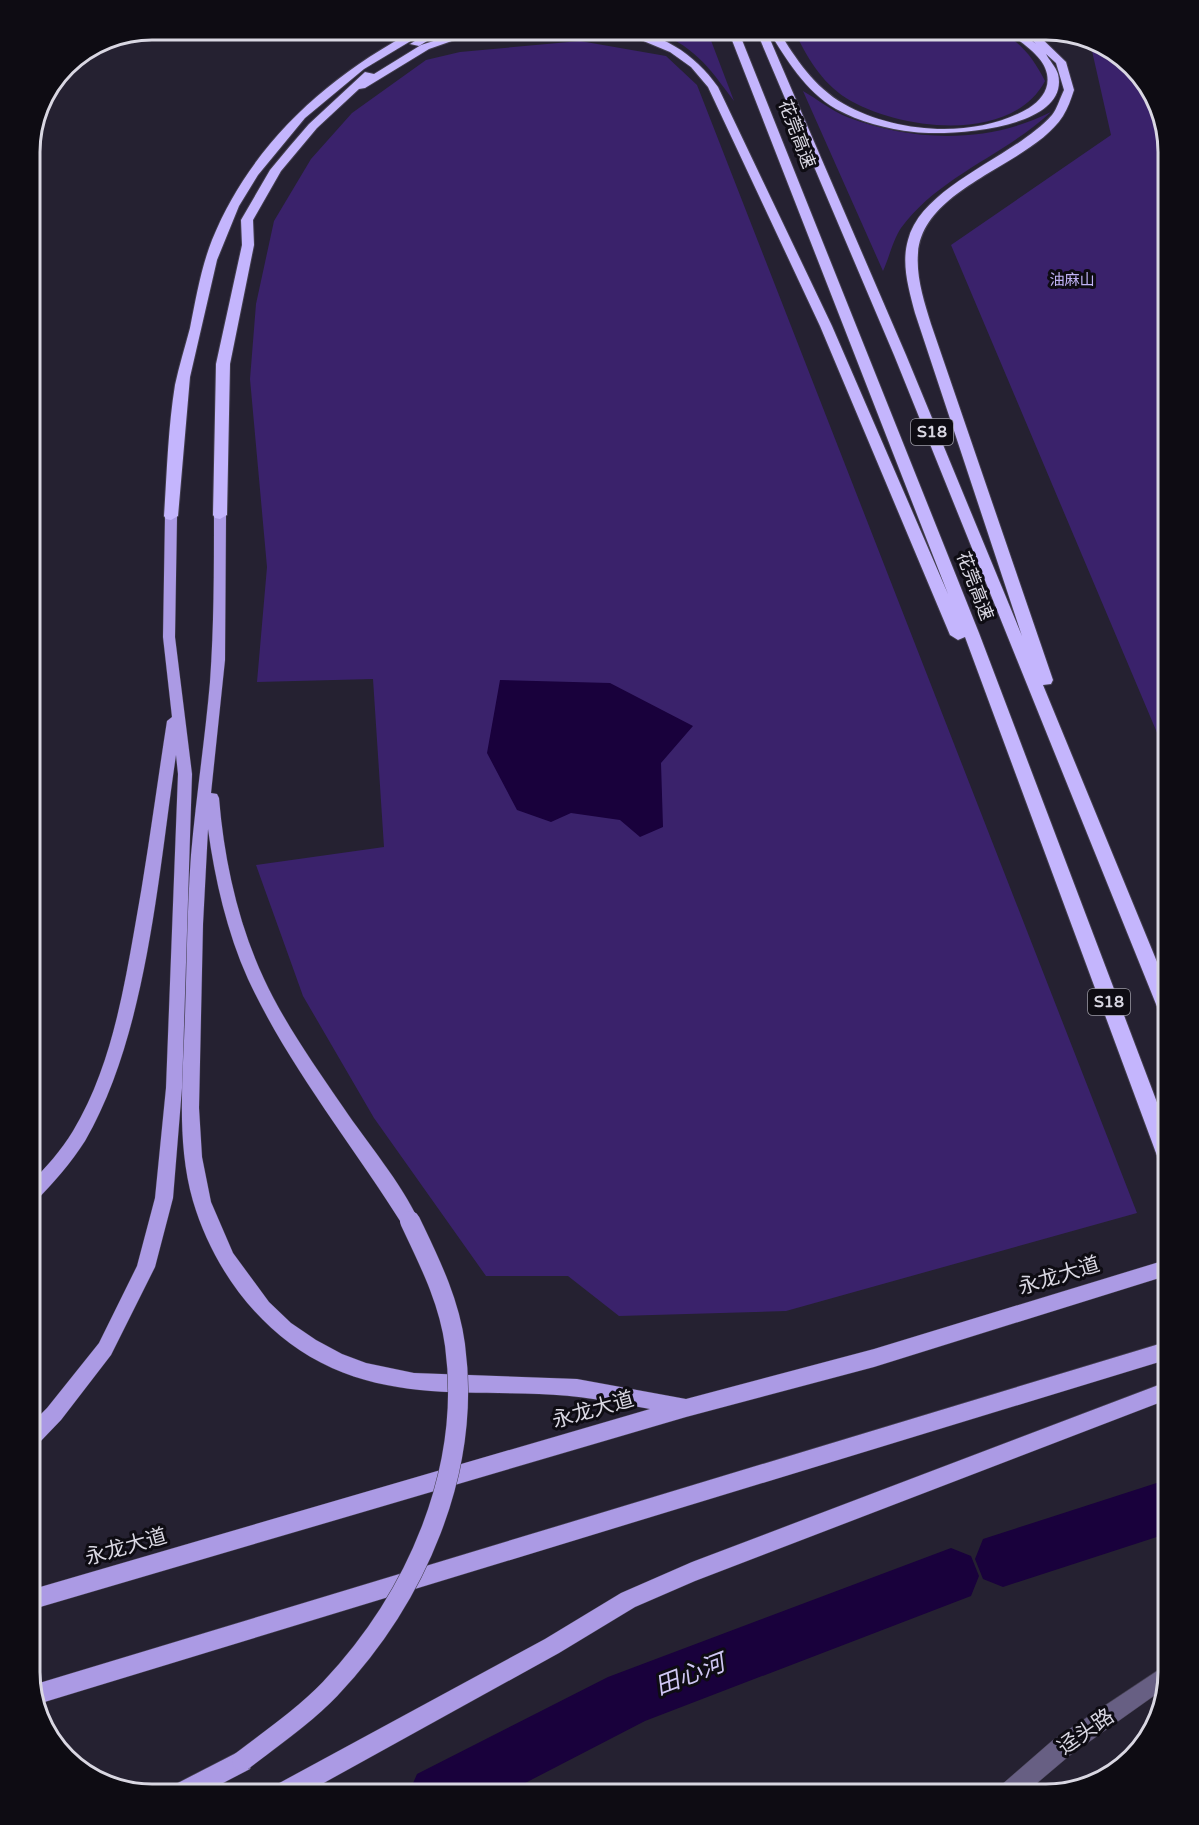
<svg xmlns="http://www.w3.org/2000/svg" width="1199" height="1825" viewBox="0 0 1199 1825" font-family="'Varela Round','Noto Sans SC',sans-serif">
<rect width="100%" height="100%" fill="#252131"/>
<g fill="#3a226b">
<path d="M650,30H707L734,101C708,66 693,44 650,30Z"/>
<path d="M794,30H998C1022,43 1033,58 1045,81C1011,145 898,130 846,98C821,82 806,56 794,30Z"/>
<polygon points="580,41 666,56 697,85 1137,1213 786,1311 619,1316 568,1276 486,1276 374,1118 303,996 256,865 384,847 373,679 257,682 267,567 250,379 256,304 274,221 311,159 352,113 426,60 460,52"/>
<polygon points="1090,42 1114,50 1153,91 1169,152 1169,761 951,245 1111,135"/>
<path d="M803,91C817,99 832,111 847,117C912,142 988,144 1051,112C1005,155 939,176 901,228C893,240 889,258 883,271Z"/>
</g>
<polygon fill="#19013c" points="500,680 610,683 693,726 661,763 663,827 640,837 620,820 571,813 551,822 517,810 487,753"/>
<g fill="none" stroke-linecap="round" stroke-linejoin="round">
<g fill="#19013c" fill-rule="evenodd">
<polygon points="1169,1479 1169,1533 1003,1587 983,1579 975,1559 983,1539"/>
<polygon points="951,1548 971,1556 979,1576 971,1596 645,1721 502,1795 408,1795 417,1774 608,1677"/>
</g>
<g stroke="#423e4d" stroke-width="1">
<polygon id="minor" points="1169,1663 1165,1688 1069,1756 1023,1795 996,1795 999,1787 1053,1740"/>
</g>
<g stroke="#423e4d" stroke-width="1">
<g id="major">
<path d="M220,511L226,515L225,660L211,793L217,794L219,798C224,860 238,923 264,979C285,1024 315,1066 343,1107C368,1144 400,1181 419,1221L416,1227L410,1229L404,1227C352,1144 289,1067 248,979C227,932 215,880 208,829L203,924L199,1108L202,1157L211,1202L233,1253L269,1302L291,1323L316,1340L342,1354L366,1363L414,1373L577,1379L686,1399L874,1349L1169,1259V1275L874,1367L686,1417L30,1610V1590L650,1409C613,1402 577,1395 539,1394C468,1391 399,1398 332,1368C263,1337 214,1272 193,1201C176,1142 183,1077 185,1016C187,963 187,909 191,855C196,797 205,740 210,682C214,627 214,571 214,515Z"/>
<path d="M171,512L177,516L175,637L192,774L182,1088L173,1198L155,1267L111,1355L61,1420L37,1445L30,1447V1425L47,1408L99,1343L137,1266L155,1198L166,1088L178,774L176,755C158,876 147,1034 85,1141C71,1163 54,1182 36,1201L30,1204V1184C46,1167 61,1151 73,1131C109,1071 122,1000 134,932C147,862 156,791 167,721L172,717L163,637L165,516Z"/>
<polygon points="1169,1341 1169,1359 38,1704 33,1685 36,1684"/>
<polygon points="1169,1381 1169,1399 695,1581 635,1607 559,1653 302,1795 269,1795 272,1787 545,1639 621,1593 692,1562"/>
<polygon points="242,1750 250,1753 253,1761 250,1769 200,1795 167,1795 170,1787"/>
</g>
</g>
<g stroke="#423e4d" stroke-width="2">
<g id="highway">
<path d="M416,30H429L364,69L305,118L258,175L239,206L217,260L190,377L178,516L171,520L166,519L164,516C167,472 168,428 175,385C179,366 185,347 190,328C196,298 201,268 212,240C250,146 327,76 416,30Z"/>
<polygon points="433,30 445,30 419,46 410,44"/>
<polygon points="468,30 483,30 429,49 365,88 359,89 317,128 281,171 253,220 254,245 230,364 227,515 220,519 215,518 213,515 216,364 242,245 241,220 270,170 290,146 309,124 365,72 374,74 421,45"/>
<path d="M617,30C659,30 695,54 718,87L832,326L948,594L728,30H738L979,633L1169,1134V1170L1162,1167L1159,1161L965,637L958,640L950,635L820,326L708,87L691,67L670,52Z"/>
<path d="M756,30H766L906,355L1022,636L915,313C909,290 901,264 908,240C922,185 1015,157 1052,115C1057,109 1060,98 1064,90L1056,63L1046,54C1049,60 1056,67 1058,74C1071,130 948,136 914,132C887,129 860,122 836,109C805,91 787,60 768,30H778C796,59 814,87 844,104C897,134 977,139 1029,108C1041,100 1050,89 1047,74C1043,54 1020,44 1008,30H1019L1036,44L1022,30H1033L1066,62L1074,90C1071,99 1068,108 1063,116C1032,165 923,186 918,253C916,277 924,301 931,324L1053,680L1051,684L1043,685L1169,991V1022L1162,1019L1160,1014L894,355Z"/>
</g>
</g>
<use href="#minor" fill="#675f83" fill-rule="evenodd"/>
<use href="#major" fill="#ab9ae4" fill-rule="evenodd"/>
<use href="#highway" fill="#c4b5fd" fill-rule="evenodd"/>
<g stroke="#423e4d" stroke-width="21" stroke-linecap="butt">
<path id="major-bridge" d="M242,1761C272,1738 304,1716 330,1689C416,1598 472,1471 455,1345C449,1300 429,1261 410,1221"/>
</g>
<use href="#major-bridge" stroke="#ab9ae4" stroke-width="20"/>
</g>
<g text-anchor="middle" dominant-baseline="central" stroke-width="6" stroke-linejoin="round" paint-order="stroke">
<g font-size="15" fill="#c1b3f6" stroke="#0e0c13">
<text x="1072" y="280">油麻山</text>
</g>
<g fill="#0e0c13" stroke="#9c9aa4" stroke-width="1.5">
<rect x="911" y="419" width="42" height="26" rx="4.5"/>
<rect x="1088" y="989" width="42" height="26" rx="4.5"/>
</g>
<g font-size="16" font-weight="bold" fill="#d9d7e2">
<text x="932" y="432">S18</text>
<text x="1109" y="1002">S18</text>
</g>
<g font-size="18" fill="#d9d7e2" stroke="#0e0c13">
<text transform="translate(797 134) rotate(69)">花莞高速</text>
<text transform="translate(975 586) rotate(69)">花莞高速</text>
</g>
<g font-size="21" fill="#d9d7e2" stroke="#0e0c13">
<text transform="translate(1059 1276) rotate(-17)">永龙大道</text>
<text transform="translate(593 1410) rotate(-16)">永龙大道</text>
<text transform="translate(126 1547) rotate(-16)">永龙大道</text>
<text transform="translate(1086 1732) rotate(-35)">迳头路</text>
</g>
<g font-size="24" font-style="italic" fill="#cfc6f3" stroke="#0e0c13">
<text transform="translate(690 1675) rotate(-21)">田心河</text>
</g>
</g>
<path d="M0 0H1199V1825H0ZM152 40H1046A112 112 0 0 1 1158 152V1672A112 112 0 0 1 1046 1784H152A112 112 0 0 1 40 1672V152A112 112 0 0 1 152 40Z" fill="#0e0c13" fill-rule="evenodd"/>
<path fill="none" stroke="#d9d7e2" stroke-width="3" d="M152 40H1046A112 112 0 0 1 1158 152V1672A112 112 0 0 1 1046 1784H152A112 112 0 0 1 40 1672V152A112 112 0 0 1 152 40Z"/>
</svg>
